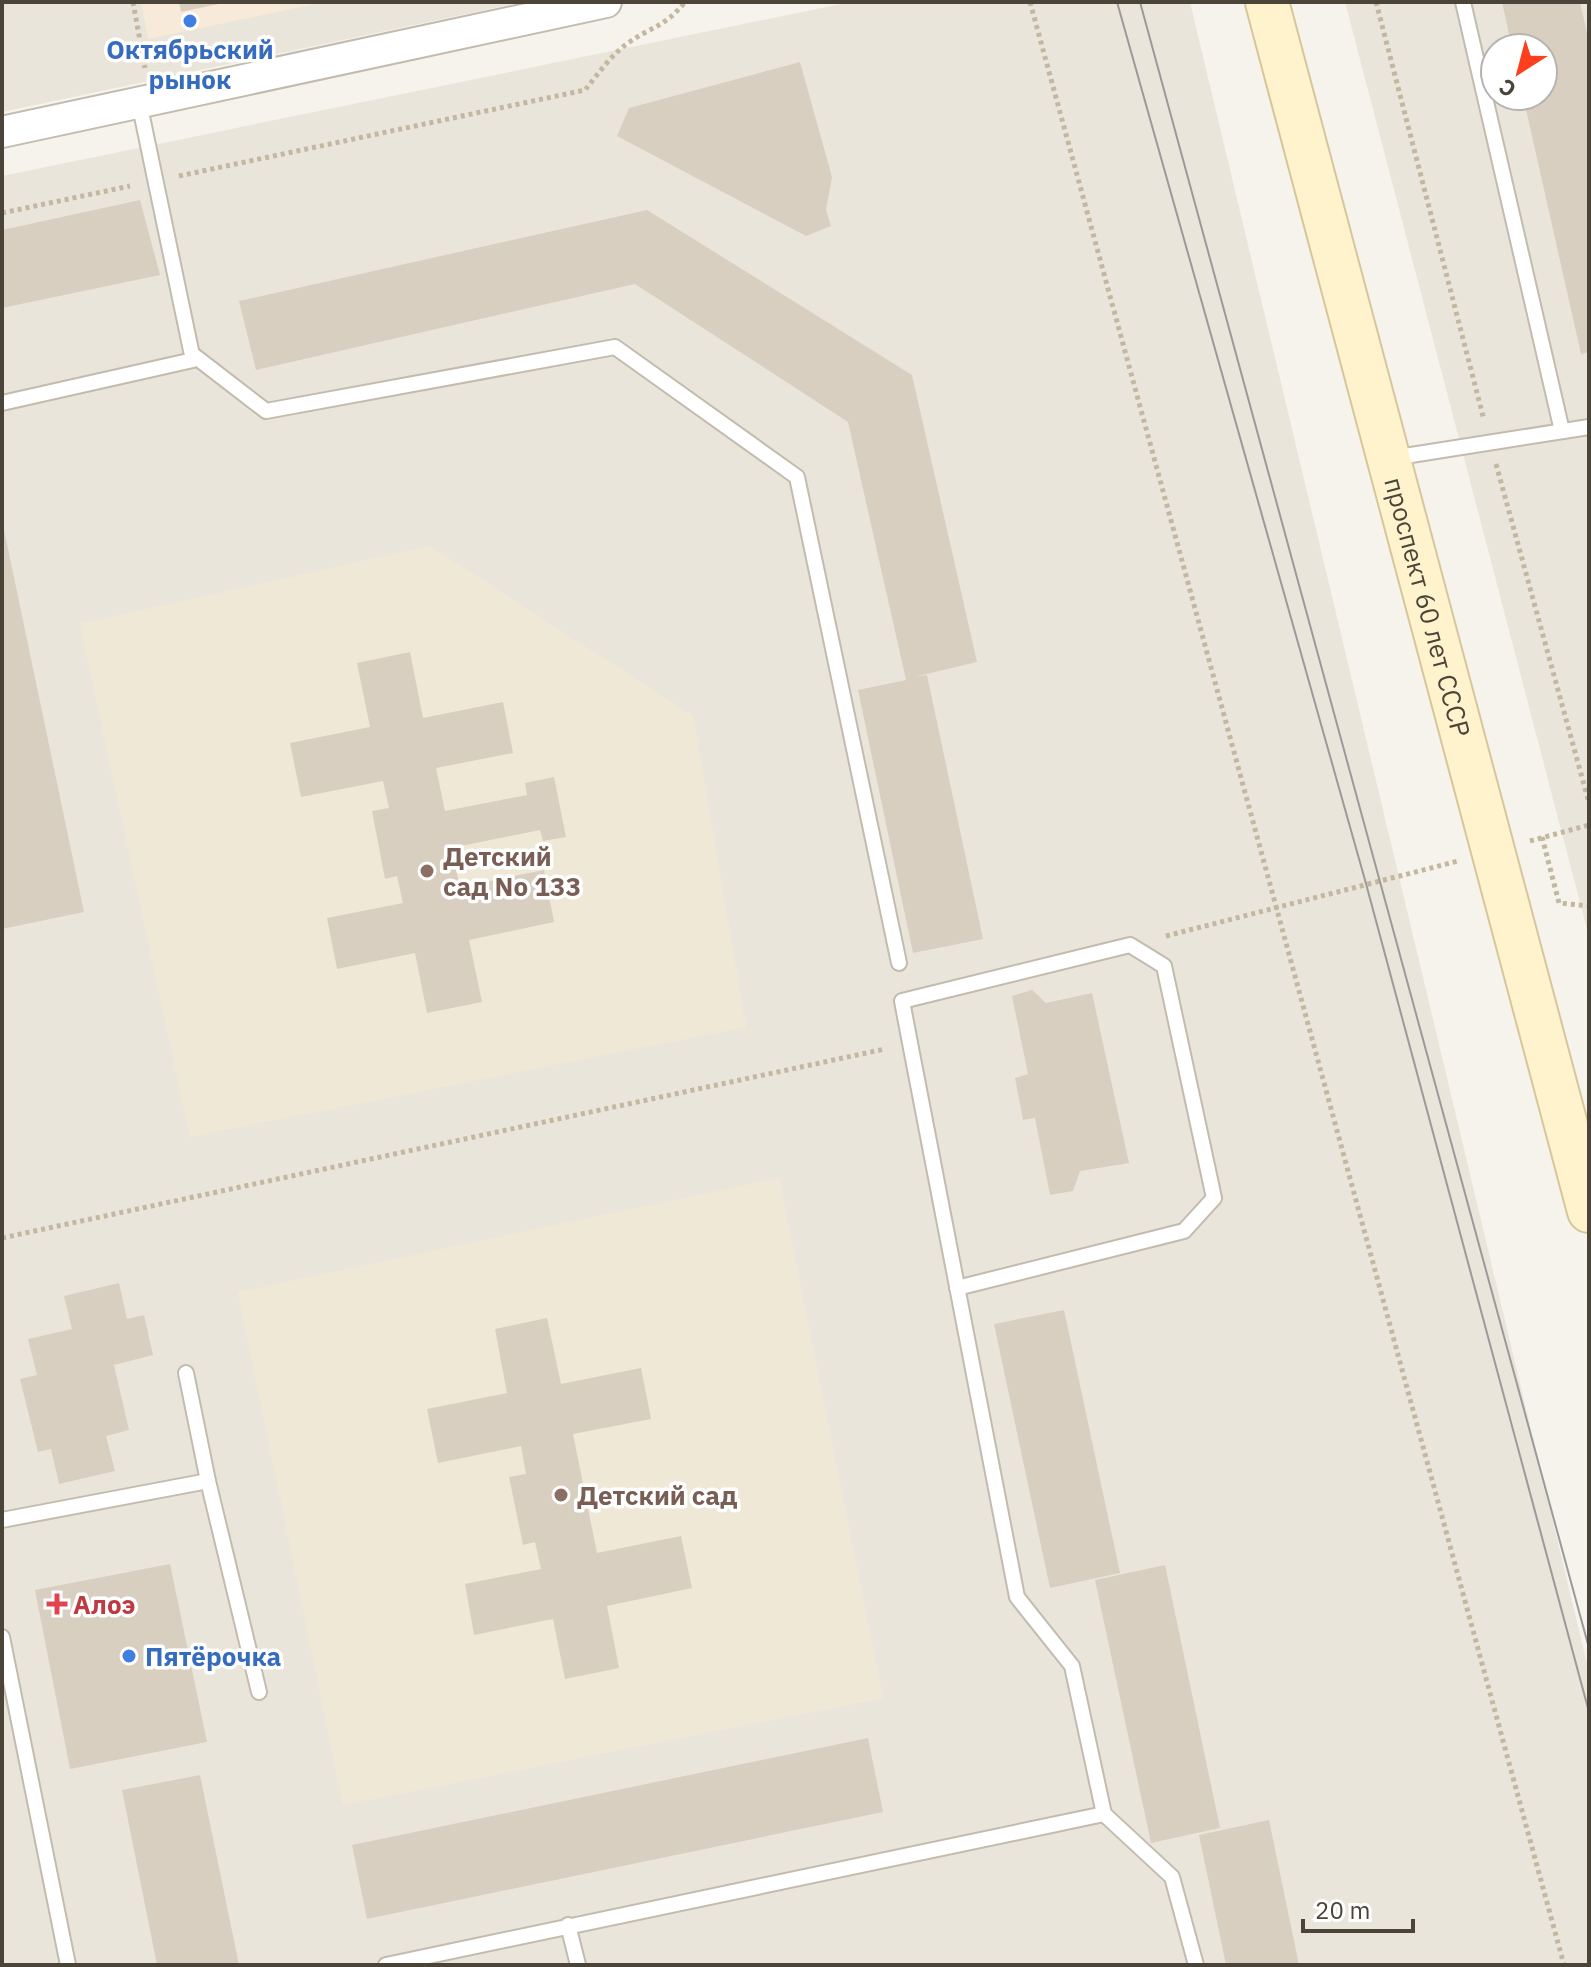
<svg xmlns="http://www.w3.org/2000/svg" width="1591" height="1967" viewBox="0 0 1591 1967" font-family="'IBM Plex Sans',sans-serif">
<rect width="100%" height="100%" fill="#f6f3ec"/>
<g fill="#eae5da" fill-rule="evenodd">
<polygon points="2,2 523,2 2,112"/>
<polygon points="851,2 1190,2 1589,1672 1589,1965 2,1965 2,176"/>
<path d="M1345,2H1589V937ZM1495,48H1543V96H1495Z"/>
</g>
<polygon fill="#f7ead8" points="141,2 325,2 148,39"/>
<g fill="#efe8d6">
<polygon points="430,546 693,716 746,1027 190,1137 80,624"/>
<polygon points="779,1178 883,1698 343,1805 238,1292"/>
</g>
<g fill="#d8cfc1">
<polygon points="179,2 223,2 223,3 181,12"/>
<polygon points="1502,2 1580,2 1589,42 1589,352 1581,354 1523,96 1543,96 1543,48 1512,48"/>
<polygon points="800,62 832,177 826,210 831,226 806,236 617,136 629,108"/>
<polygon points="140,200 160,275 2,308 2,230"/>
<polygon points="647,210 912,375 977,662 914,677 927,675 983,939 913,953 858,690 906,680 848,422 635,284 256,370 239,301"/>
<polygon points="2,520 84,912 2,929"/>
<polygon points="410,652 423,718 503,702 513,753 436,768 445,811 527,795 525,783 554,777 566,837 543,841 540,830 451,848 460,887 544,870 554,922 469,940 482,1002 427,1013 415,953 337,969 327,918 403,903 397,876 385,879 372,811 389,808 383,781 301,797 290,743 370,727 357,663"/>
<polygon points="1032,990 1046,1003 1092,993 1129,1163 1080,1171 1073,1191 1050,1195 1035,1118 1023,1120 1015,1078 1028,1074 1012,996"/>
<polygon points="119,1283 127,1319 144,1315 153,1355 114,1365 129,1430 106,1436 115,1471 59,1484 51,1449 38,1452 20,1379 37,1375 28,1339 72,1329 64,1296"/>
<polygon points="1064,1310 1120,1573 1050,1588 994,1324"/>
<polygon points="547,1318 561,1384 641,1368 651,1419 573,1434 597,1553 681,1536 692,1588 607,1606 619,1668 565,1679 553,1619 474,1635 465,1584 541,1569 535,1542 523,1545 509,1477 526,1474 521,1446 438,1463 427,1409 507,1393 495,1329"/>
<polygon points="170,1564 207,1742 70,1769 35,1590"/>
<polygon points="1165,1565 1220,1828 1151,1843 1095,1580"/>
<polygon points="868,1738 883,1812 367,1919 352,1845"/>
<polygon points="200,1775 239,1965 157,1965 122,1790"/>
<polygon points="1269,1820 1299,1965 1226,1965 1199,1835"/>
</g>
<g fill="none" stroke-linecap="round" stroke-linejoin="round">
<g stroke="#c2bbae" stroke-width="18">
<g id="lane">
<polyline points="1463,2 1562,431"/>
<polyline points="192,354 266,411 615,347 797,477 899,963"/>
<polyline points="2,403 193,360 139,102"/>
<polyline points="1392,458 1589,427"/>
<polyline points="957,1288 1184,1231 1214,1198 1164,966 1130,945 902,1001 910,1043 1017,1597 1072,1666 1104,1814 1172,1877 1196,1965"/>
<polyline points="186,1373 208,1481 259,1692"/>
<polyline points="2,1520 208,1481"/>
<polyline points="2,1637 68,1965"/>
<polyline points="568,1925 578,1965"/>
<polyline points="386,1965 1104,1814"/>
</g>
</g>
<g stroke="#c2bbae" stroke-width="34">
<polyline id="street" points="2,132 606,2"/>
</g>
<g stroke="#d6c79b" stroke-width="46">
<g id="secondary">
<path id="s1" d="M1267,2L1589,1211"/>
</g>
</g>
<g stroke="#c4b79f" stroke-width="5" stroke-dasharray="4 4" stroke-linecap="butt">
<polyline points="133,2 145,68"/>
<polyline points="1030,2 1564,1965"/>
<polyline points="1376,2 1484,420"/>
<path d="M179,176L585,90C598,74 611,55 628,43C652,26 665,27 685,2"/>
<polyline points="2,213 130,186"/>
<polyline points="1496,464 1589,803"/>
<polyline points="1542,837 1559,903 1589,906"/>
<polyline points="1530,841 1589,825"/>
<polyline points="1166,936 1458,861"/>
<polyline points="2,1238 885,1049"/>
</g>
<use href="#lane" stroke="#fff" stroke-width="14"/>
<use href="#street" stroke="#fff" stroke-width="30"/>
<use href="#secondary" stroke="#fff3cd" stroke-width="42"/>
<g stroke="#9a9a9a" stroke-width="2">
<polyline points="1117,2 1365,880 1589,1712"/>
<polyline points="1140,2 1589,1648"/>
</g>
</g>
<g fill="#3f7fe0" stroke="#fff" stroke-width="3">
<circle cx="190" cy="21" r="8"/>
<circle cx="129" cy="1656" r="8"/>
</g>
<g fill="#8d6e63" stroke="#fff" stroke-width="3">
<circle cx="427" cy="871" r="8"/>
<circle cx="561" cy="1495" r="8"/>
</g>
<path fill="#e0444e" stroke="#fff" stroke-width="3" d="M53 1592h8v8h8v8h-8v8h-8v-8h-8v-8h8z"/>
<g text-anchor="middle" dominant-baseline="central" stroke-width="7" stroke-linejoin="round" paint-order="stroke">
<g font-size="26" font-weight="bold" fill="#366cbe" stroke="#fff">
<text x="190" y="49">Октябрьский<tspan x="190" dy="30">рынок</tspan></text>
<text x="145" y="1656" text-anchor="start">Пятёрочка</text>
</g>
<g font-size="26" fill="#4b4439" stroke="#fff">
<text stroke="none"><textPath href="#s1" startOffset="626">проспект 60 лет СССР</textPath></text>
</g>
<g font-size="26" font-weight="bold" fill="#785e54" stroke="#fff" text-anchor="start">
<text x="443" y="856">Детский<tspan x="443" dy="30">сад No 133</tspan></text>
<text x="577" y="1495">Детский сад</text>
</g>
<g font-size="26" font-weight="bold" fill="#be3a42" stroke="#fff" text-anchor="start">
<text x="73" y="1604">Алоэ</text>
</g>
</g>
<rect width="1591" height="1967" fill="none" stroke="#4b4439" stroke-width="8"/>
<g transform="translate(1519 72) rotate(216)"><circle r="38" fill="#ffffff" stroke="#b7b4b0" stroke-width="2"/>
<path d="M0-6L14 30L0 20L-14 30Z" fill="#fc3f1d"/>
<text y="-12" font-size="22" font-weight="bold" text-anchor="middle" fill="#4b4439">С</text>
</g>
<path d="M1303 1919v12h110v-12" fill="none" stroke="#4b4439" stroke-width="4"/>
<text x="1315" y="1919" font-size="24" fill="#4b4439" stroke="#ffffff" stroke-width="6" paint-order="stroke">20 m</text>
</svg>
